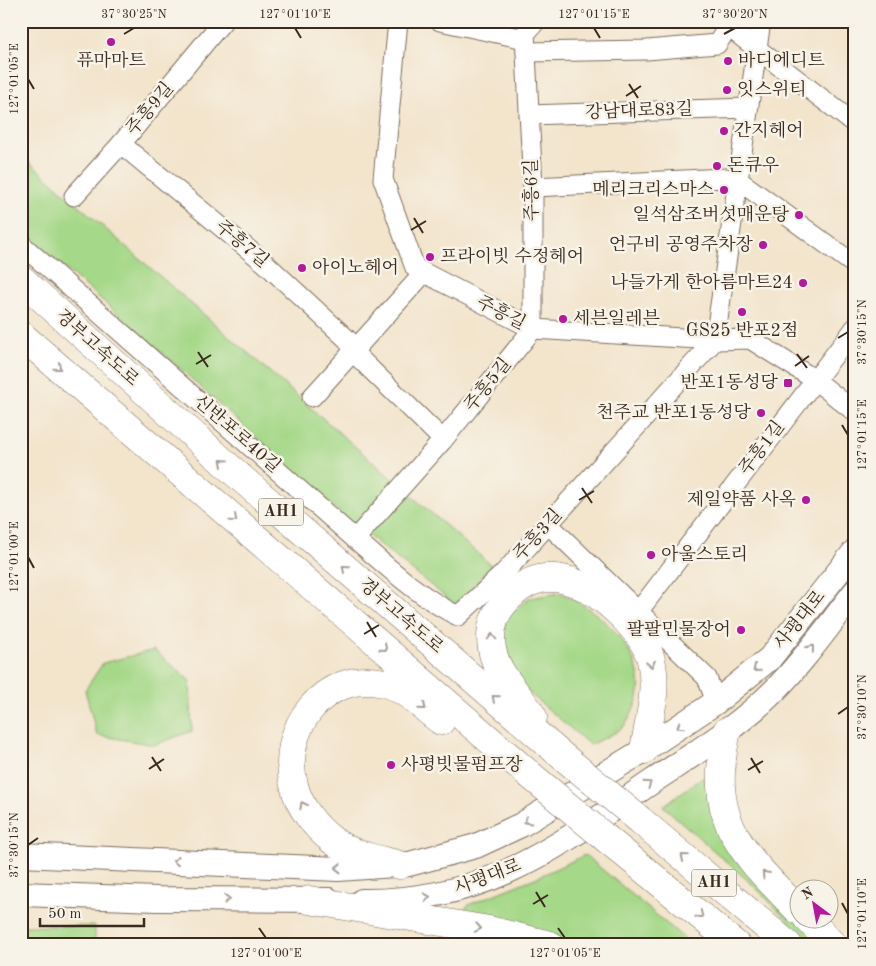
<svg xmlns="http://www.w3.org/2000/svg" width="876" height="966" viewBox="0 0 876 966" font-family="'Old Standard TT','Noto Serif KR',serif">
<rect width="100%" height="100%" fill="#f7f3e8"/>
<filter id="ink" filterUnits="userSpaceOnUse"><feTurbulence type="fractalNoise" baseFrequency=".02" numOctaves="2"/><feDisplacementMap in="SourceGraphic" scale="10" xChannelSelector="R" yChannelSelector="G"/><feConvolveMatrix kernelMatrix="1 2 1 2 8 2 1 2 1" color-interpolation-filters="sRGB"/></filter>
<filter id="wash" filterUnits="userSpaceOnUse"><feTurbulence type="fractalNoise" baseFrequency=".0096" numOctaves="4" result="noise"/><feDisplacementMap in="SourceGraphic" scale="20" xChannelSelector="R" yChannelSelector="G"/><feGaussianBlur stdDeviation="1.12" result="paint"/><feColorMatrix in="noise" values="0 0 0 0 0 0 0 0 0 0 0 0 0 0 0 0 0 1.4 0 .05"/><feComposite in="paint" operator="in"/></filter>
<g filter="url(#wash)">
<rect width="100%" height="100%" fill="#f3e4cc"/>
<g fill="#a5d888" stroke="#708153">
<polygon points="21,155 492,566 458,603 453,603 345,517 156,347 21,230"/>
<path d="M560,593C599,608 656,660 635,706C632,712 629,721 624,726C616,734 601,739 590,745L513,679L502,633L506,618L529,598Z"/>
<polygon points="154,650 190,681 192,731 154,745 97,735 85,690 103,663"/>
<polygon points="709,777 826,945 812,945 754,886 663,806 700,779"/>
<polygon points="585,855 692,945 571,945 488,923 463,911 468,905 540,876"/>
<rect x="21" y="926" width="74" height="19"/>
</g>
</g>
<g filter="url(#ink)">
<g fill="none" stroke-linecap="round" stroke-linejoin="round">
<g stroke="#7b6b5b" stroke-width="21">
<g id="minor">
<polyline points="398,21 383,179 415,268 533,329 715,340 750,339 814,379 855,412"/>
<polyline points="440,21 525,39"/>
<polyline points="721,21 855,124"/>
<polyline points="526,52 647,50 717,44 728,27"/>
<polyline points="529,115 748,108"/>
<polyline points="121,144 266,264 348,340 354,353 443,440"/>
<polyline points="533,187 726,178 738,180 855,265"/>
<polyline points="74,196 121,144 223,21"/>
<path d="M21,244L355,539C388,567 419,597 458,616L503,574L715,340"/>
<polyline points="715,340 761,21"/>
<polyline points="312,397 424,273"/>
<polyline points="548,524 707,678 716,702"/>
<polyline points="355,539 443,440 533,329 533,187 525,34 536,21"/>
<polyline points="638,612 855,328"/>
</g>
</g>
<g stroke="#7b6b5b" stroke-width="26">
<g id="major">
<polyline points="21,855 338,869 409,864 476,846 521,825 644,750 716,702 770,658 855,551"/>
<polyline points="21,894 157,899 329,900"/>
<path d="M362,901C487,902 555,848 653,781C695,753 738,727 774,691C804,661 829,625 855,592"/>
</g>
</g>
<g stroke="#7b6b5b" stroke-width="29">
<g id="highway">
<polyline points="21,279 241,478 561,755"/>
<polyline points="21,335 529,774"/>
<path d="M533,717C520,694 497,676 492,649C489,631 493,616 504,603C542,557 588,582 622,616C634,628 647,643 651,660C658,690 649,721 644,750"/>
<path d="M727,731C706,821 740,850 798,910"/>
<polyline points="640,820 788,945"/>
<polyline points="608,840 736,945"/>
<path d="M400,865C378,859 351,855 332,840C315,827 299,807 294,785C279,730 324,669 384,683C406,688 423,708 441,721"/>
<polyline points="309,900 489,930 550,945"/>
<polyline points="807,918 833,945"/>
</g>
</g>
<use href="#minor" stroke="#fff" stroke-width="19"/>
<use href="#major" stroke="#fff" stroke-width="24"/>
<use href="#highway" stroke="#fff" stroke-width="28"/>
<g stroke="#7b6b5b" stroke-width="29" stroke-linecap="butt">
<g id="highway-bridge">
<polyline points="561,755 640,820"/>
<polyline points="529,774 608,840"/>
</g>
</g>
<use href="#highway-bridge" stroke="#fff" stroke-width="28"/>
</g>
<defs><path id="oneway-chevron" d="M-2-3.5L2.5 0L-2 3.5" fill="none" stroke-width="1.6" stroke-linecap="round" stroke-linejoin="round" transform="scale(1.25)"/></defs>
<g stroke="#a79f9a">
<use href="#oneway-chevron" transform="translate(58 367) rotate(41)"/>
<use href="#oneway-chevron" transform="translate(223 462) rotate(-138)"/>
<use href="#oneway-chevron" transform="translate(234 519) rotate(41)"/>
<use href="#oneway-chevron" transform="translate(345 568) rotate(-139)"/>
<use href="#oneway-chevron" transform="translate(492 637) rotate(-90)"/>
<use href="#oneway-chevron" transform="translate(384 648) rotate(41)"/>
<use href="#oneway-chevron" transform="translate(811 648) rotate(-52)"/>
<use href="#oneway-chevron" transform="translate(651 664) rotate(79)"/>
<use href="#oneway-chevron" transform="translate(756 669) rotate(140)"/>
<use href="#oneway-chevron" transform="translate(495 698) rotate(-139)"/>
<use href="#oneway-chevron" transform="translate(423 707) rotate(40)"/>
<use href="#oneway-chevron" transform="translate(680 726) rotate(146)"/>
<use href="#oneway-chevron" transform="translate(648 784) rotate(-34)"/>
<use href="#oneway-chevron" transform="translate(303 805) rotate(-118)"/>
<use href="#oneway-chevron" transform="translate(527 821) rotate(149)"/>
<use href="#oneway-chevron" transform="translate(684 857) rotate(-140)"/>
<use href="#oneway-chevron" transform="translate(176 861) rotate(-177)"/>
<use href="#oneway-chevron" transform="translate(338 868) rotate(-180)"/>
<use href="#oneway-chevron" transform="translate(765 874) rotate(-132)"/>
<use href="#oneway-chevron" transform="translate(427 897) rotate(-9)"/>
<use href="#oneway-chevron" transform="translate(227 899)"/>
<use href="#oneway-chevron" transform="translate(700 915) rotate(39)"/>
<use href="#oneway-chevron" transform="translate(478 928) rotate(10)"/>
</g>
</g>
<path fill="none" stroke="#3b2a1e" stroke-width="2" d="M295,28L301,38M594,28L600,38M124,34L134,28M724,34L735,28M28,79L34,89M629,84L638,98M626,96L641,86M414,218L423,233M411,230L426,221M838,338L848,332M198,352L208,367M797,354L807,368M196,364L211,355M795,366L809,356M842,425L848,435M582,488L592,503M579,500L594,491M28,557L34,568M367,622L376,637M364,634L379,625M838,714L848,707M152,757L161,771M751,758L760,773M149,769L164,759M748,770L763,761M28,845L38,838M536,892L545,907M842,903L848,914M533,904L548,895M259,928L266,938M558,928L565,938"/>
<g fill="#b5179e" stroke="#f7f3e8" stroke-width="2">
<circle cx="111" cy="42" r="5"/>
<circle cx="728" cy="61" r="5"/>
<circle cx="727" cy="90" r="5"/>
<circle cx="724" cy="131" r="5"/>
<circle cx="717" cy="166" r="5"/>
<circle cx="724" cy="190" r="5"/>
<circle cx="799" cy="215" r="5"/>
<circle cx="763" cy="245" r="5"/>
<circle cx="430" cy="257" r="5"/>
<circle cx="302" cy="268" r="5"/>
<circle cx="803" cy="283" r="5"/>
<circle cx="742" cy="312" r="5"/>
<circle cx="563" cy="319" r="5"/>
<rect x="783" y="378" width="10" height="10" rx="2.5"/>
<circle cx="761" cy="413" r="5"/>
<circle cx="806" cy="500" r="5"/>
<circle cx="651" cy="555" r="5"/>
<circle cx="741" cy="630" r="5"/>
<circle cx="391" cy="765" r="5"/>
</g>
<g text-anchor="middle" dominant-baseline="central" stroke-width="5" stroke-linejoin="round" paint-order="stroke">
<g fill="#f7f3e8" stroke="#73665b" stroke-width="1">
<rect x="258.5" y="498.5" width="45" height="27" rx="4"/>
<rect x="691.5" y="869.5" width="45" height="27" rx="4"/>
</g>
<g font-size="16" font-weight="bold" fill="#3b2a1e">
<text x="281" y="512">AH1</text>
<text x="714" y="883">AH1</text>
</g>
<g font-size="18" fill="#3b2a1e" stroke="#f7f3e8" text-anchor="start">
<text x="111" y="61" text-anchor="middle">퓨마마트</text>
<text x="738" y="61">바디에디트</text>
<text x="737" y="90">잇스위티</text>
<text x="734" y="131">간지헤어</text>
<text x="727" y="166">돈큐우</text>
<text x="714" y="190" text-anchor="end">메리크리스마스</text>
<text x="789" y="215" text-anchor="end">일석삼조버섯매운탕</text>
<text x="753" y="245" text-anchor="end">언구비 공영주차장</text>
<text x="440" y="257">프라이빗 수정헤어</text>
<text x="312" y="268">아이노헤어</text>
<text x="793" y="283" text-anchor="end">나들가게 한아름마트24</text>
<text x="573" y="319">세븐일레븐</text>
<text x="742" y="331" text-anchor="middle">GS25 반포2점</text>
<text x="778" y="383" text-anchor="end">반포1동성당</text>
<text x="751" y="413" text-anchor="end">천주교 반포1동성당</text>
<text x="796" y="500" text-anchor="end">제일약품 사옥</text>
<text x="661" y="555">아울스토리</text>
<text x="731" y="630" text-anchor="end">팔팔민물장어</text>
<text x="401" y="765">사평빗물펌프장</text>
</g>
<g font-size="18" fill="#3b2a1e" stroke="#f7f3e8">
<text transform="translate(150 109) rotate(-50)">주흥9길</text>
<text transform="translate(639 111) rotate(-2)">강남대로83길</text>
<text transform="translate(532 190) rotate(-91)">주흥6길</text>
<text transform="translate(242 244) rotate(40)">주흥7길</text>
<text transform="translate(501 313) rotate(27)">주흥길</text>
<text transform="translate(97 348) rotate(42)">경부고속도로</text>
<text transform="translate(488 385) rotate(-51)">주흥5길</text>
<text transform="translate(237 434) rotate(41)">신반포로40길</text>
<text transform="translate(762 448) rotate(-53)">주흥1길</text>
<text transform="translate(538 535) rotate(-48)">주흥3길</text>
<text transform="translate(401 616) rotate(41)">경부고속도로</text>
<text transform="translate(800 620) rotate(-51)">사평대로</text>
<text transform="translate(488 877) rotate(-21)">사평대로</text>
</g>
</g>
<rect width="876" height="966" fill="none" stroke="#f7f3e8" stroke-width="55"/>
<g transform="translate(814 904) rotate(328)"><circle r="24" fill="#f7f3e8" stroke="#aca397"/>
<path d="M0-4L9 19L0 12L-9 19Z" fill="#b5179e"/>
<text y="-8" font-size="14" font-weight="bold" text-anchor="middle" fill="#3b2a1e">N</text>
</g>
<path d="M40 918v8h104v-8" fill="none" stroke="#3b2a1e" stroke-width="2.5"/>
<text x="48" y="918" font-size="15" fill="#3b2a1e" stroke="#f7f3e8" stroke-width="4" paint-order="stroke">50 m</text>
<rect x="28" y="28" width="820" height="910" fill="none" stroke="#3b2a1e" stroke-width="2"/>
<g font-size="12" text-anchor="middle" fill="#3b2a1e">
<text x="134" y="18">37°30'25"N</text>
<text x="295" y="18">127°01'10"E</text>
<text x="594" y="18">127°01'15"E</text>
<text x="735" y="18">37°30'20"N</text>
<text transform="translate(14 79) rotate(-90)" y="4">127°01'05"E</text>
<text transform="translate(862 332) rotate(-90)" y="4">37°30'15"N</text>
<text transform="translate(862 435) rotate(-90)" y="4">127°01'15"E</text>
<text transform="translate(14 557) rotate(-90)" y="4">127°01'00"E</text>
<text transform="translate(862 707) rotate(-90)" y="4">37°30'10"N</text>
<text transform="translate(14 845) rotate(-90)" y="4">37°30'15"N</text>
<text transform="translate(862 914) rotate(-90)" y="4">127°01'10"E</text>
<text x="266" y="957">127°01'00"E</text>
<text x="565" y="957">127°01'05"E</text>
</g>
</svg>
